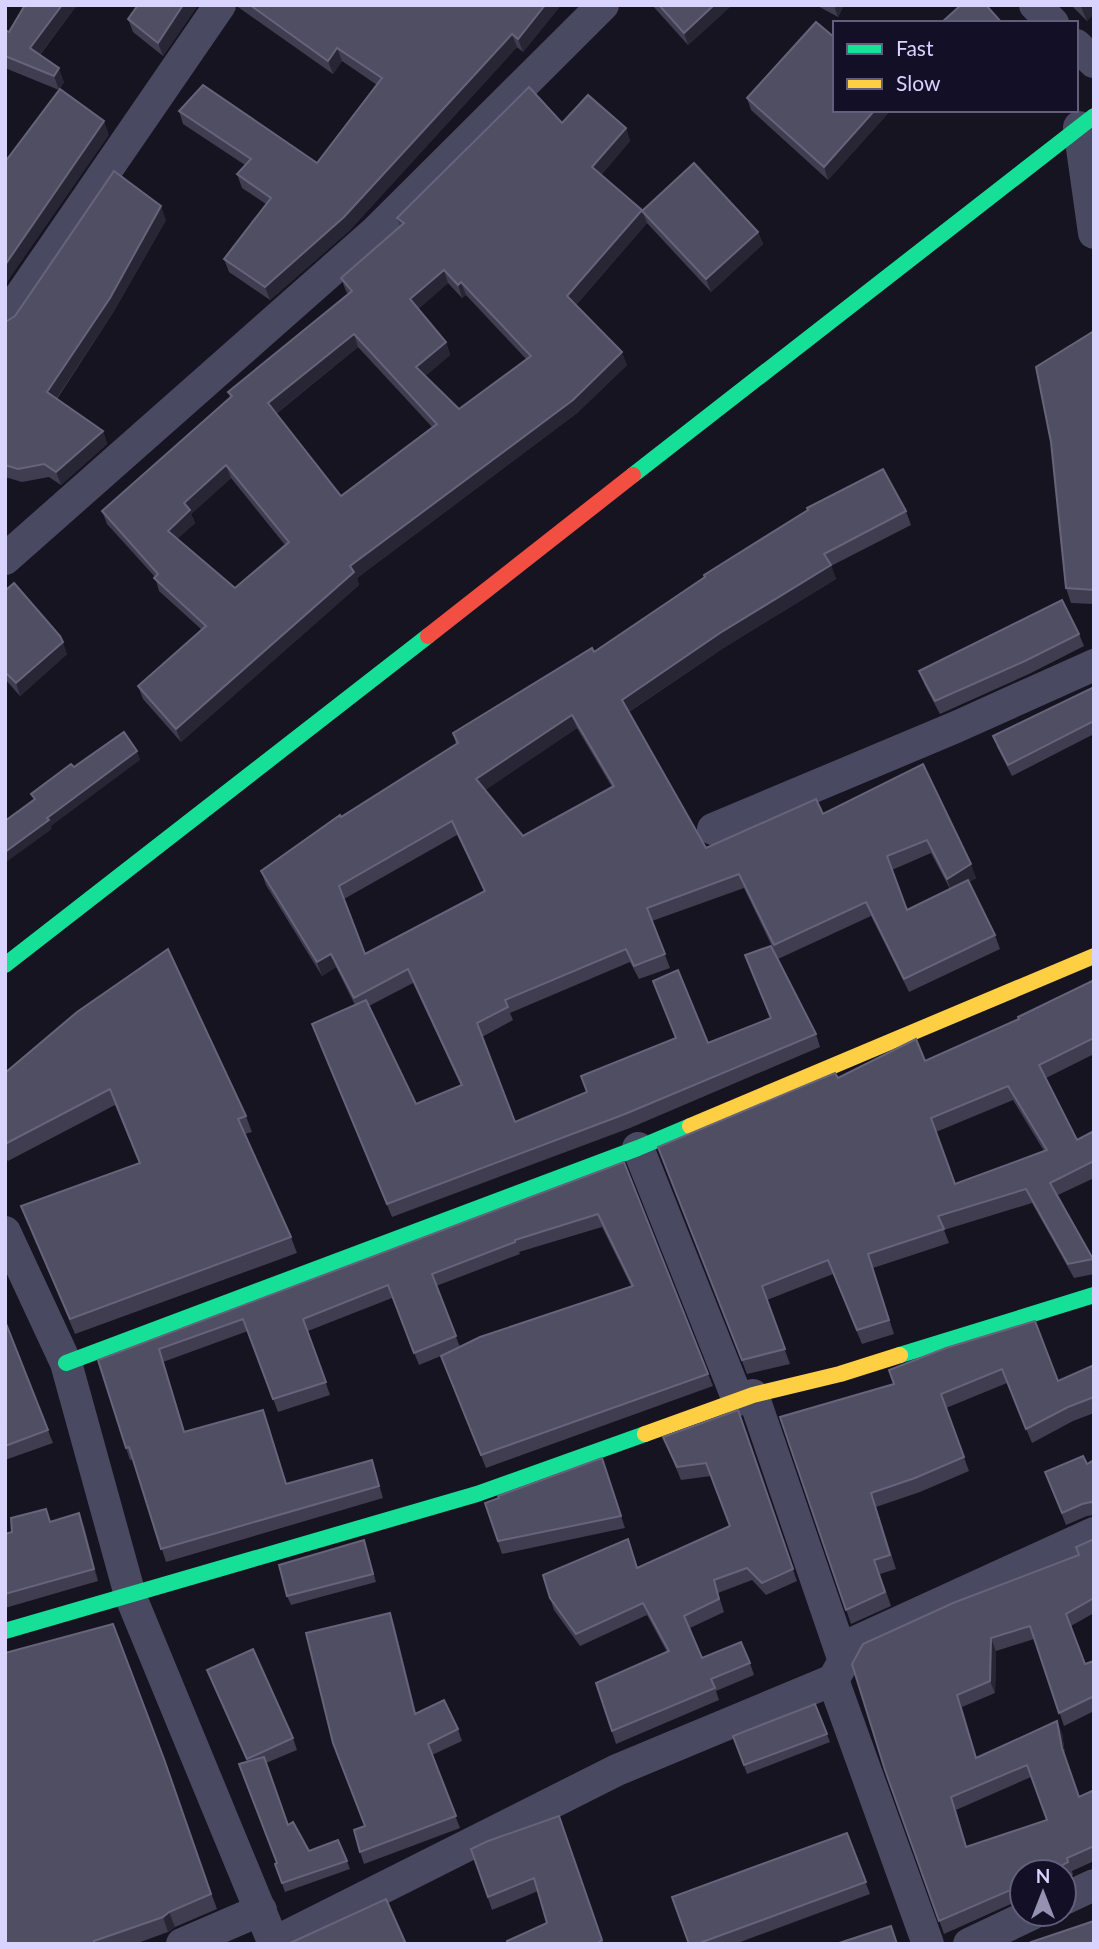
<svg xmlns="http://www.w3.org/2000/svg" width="1099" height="1949" viewBox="0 0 1099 1949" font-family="Lato,sans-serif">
<rect width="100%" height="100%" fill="#161421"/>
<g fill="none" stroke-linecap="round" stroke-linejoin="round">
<g stroke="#4a4962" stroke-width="32">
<polyline points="1035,5 1053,23"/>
<polyline points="1076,45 1094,62"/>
<polyline points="1079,127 1094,233"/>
<polyline points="5,318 220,5"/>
<polyline points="5,559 375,232 603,5"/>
<polyline points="713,829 956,727 1094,665"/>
<polyline points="638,1148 738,1400"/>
<polyline points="5,1232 66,1363 130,1595 274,1944"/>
<polyline points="753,1395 844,1661"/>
<polyline points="833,1680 928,1944"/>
<polyline points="1064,1899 1094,1885"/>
<polyline points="273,1943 617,1770 833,1680 855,1642 1094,1533"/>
<polyline points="182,1944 261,1910"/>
<polyline points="969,1944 1032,1914"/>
</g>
<g stroke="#16e098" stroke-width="16">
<polyline points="633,475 1094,116"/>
<polyline points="5,965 428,636"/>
<polyline points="900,1355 1094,1295"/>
<polyline points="66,1363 638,1148 690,1126"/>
<polyline points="5,1631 477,1494 645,1434"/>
</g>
<g stroke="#ffcf43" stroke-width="16">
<polyline points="690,1126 1094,956"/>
<polyline points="645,1434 753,1395 840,1374 900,1355"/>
</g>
<polyline stroke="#f24e42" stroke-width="16" points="428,636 633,475"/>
</g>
<g fill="#403d50" fill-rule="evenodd">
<polygon points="77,5 40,55 64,82 59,90 5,68 5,30 9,32"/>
<polygon points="138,5 198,5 163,56 133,32 128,19"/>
<polygon points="238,5 561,5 523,52 517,47 349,231 270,300 229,272 224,259 266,204 242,188 237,174 245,165 183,124 179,111 317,163 377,85 342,61 333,74 238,7"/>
<polygon points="652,5 732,5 688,45"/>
<polygon points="816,5 844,5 838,17"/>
<polygon points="1071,5 1094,5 1087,21"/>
<polygon points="747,98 835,110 891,110 828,180 751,110"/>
<path d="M562,123L626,128L630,141L601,175L642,211L758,232L763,244L711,292L647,223L576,305L627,365L577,413L357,578L359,585L181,742L143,699L138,686L202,630L159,591L155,577L107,524L102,511L230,397L228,392L348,294L346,291L341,278L400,227L397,218ZM448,283L462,298L466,295L526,359L459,409L425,376L450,355L446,342L418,309ZM358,347L432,427L341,496L276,414ZM231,478L285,545L235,588L177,539L195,523L191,514Z"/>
<polygon points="166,220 114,311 57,399 103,431 107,444 61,485 49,477 22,482 5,477 5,322 7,321"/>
<polygon points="1094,331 1094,604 1071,603 1066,588"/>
<path d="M906,511L911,525L831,566L836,579L725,647L629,712L706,848L823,814L923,764L976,878L969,882L995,935L1000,949L909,992L871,916L778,959L744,888L652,921L670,968L639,979L630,962L510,1013L513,1020L482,1037L515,1122L587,1092L581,1076L676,1038L653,981L708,1043L771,1018L745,955L816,1034L820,1047L630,1128L392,1217L312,1024L355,1005L336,967L322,976L266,885L261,871L341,817L456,744L453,733L594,652ZM577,728L612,787L523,836L485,790ZM457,835L484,891L365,954L344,899ZM931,853L950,889L907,910L892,870ZM413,983L461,1086L416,1104L369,1006Z"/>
<polygon points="5,591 67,654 20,696 5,679"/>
<polygon points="1079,634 1084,646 1029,674 940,714 924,684 919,671"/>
<polygon points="1094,687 1094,734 1012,776 997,747 993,736"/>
<path d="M1094,980V1054L1046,1078L1077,1140L1094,1131V1178L1058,1195L1093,1259L1094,1274L1074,1278L1032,1203L944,1230L949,1243L873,1268L894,1334L862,1344L833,1274L767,1300L790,1364L747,1374L663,1161L838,1078L925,1061L1019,1019ZM1013,1100L1044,1151L955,1184L936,1132Z"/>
<polygon points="77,1012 246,1116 252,1132 245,1134 291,1237 297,1253 75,1334 21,1206 139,1163 115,1105 8,1161 5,1156 5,1073"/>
<path d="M624,1162L713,1386L486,1468L441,1356L419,1365L392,1298L308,1331L330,1395L278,1412L248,1331L163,1362L185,1432L263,1410L287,1484L376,1473L383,1498L166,1562L133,1459L130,1460L126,1448L98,1360ZM602,1227L631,1286L460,1347L436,1286L520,1254L519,1252Z"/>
<polygon points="5,1321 53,1443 5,1460 6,1420"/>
<polygon points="946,1348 1058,1381 1094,1365 1094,1413 1073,1421 1032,1443 1007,1383 946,1408 969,1471 920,1492 876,1507 896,1569 880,1574 891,1606 851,1624 780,1417 894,1384"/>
<polygon points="738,1410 797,1581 766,1595 752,1580 718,1593 724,1612 690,1628 702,1658 750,1663 754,1675 716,1691 719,1700 616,1744 596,1683 667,1652 647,1615 580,1646 554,1610 550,1598 638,1568 730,1526 711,1476 681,1480 663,1437"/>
<polygon points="602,1458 625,1528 502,1554 485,1503"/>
<polygon points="1094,1460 1094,1515 1087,1516 1066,1525 1045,1472 1087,1464"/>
<polygon points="51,1522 84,1526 98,1581 5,1608 5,1534"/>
<path d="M1094,1539V1613L1071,1626L1085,1664L1094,1661V1711L1064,1726L1034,1639L996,1651L995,1693L962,1707L976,1757L1062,1733L1066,1761L1079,1797L1094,1790V1861L1072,1871L1073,1875L1064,1879V1872H1022V1899L944,1934L885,1770L852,1664L1079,1555ZM1031,1777L1047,1820L967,1847L956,1810Z"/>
<polygon points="367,1549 376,1582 291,1605 287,1596"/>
<polygon points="390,1613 394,1624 416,1713 458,1729 462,1741 432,1755 460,1828 364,1864 360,1852 365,1826"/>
<polygon points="113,1624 217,1909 175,1927 168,1932 135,1944 5,1944"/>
<polygon points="207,1670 293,1738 297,1750 266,1763 288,1825 309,1851 347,1861 350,1869 285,1892 275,1864 277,1863 247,1762"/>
<polygon points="815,1704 830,1742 747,1774 733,1736"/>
<polygon points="559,1816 604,1944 508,1944 547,1923 538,1891 492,1910 471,1849"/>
<polygon points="847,1833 870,1894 735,1944 689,1944"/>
</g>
<g fill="#282635">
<polygon points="62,5 77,5 35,61 30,48"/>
<polygon points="183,5 198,5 163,56 158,43"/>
<polygon points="545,5 561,5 523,52 518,39"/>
<polygon points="714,5 732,5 688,45 684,33"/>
<polygon points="836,5 844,5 838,17 835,9"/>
<polygon points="1083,5 1094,5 1094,14 1087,21 1081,7"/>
<polygon points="512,34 517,47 349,231 270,300 265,287"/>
<polygon points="337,48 342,61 333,74 328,61"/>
<polygon points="59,68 64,82 59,90 54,76"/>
<polygon points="875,110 891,110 828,180 824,167"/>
<polygon points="104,121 109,135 5,285 5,265"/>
<polygon points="626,128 630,141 597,180 592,167"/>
<polygon points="161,206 166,220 114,311 52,405 47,392"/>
<polygon points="642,210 647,223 572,309 567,296"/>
<polygon points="758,232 763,244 711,292 706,279"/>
<polygon points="444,270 448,283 415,312 410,299"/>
<polygon points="461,282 466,295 462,298 458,285"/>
<polygon points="354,334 358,347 273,416 268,403"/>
<polygon points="446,342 450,355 421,380 416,367"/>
<polygon points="622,352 627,365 577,413 357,578 359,585 181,742 176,729 350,566"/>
<polygon points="103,431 107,444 61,485 56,472"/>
<polygon points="226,465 231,478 191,514 195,523 172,544 168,531 184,503"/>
<polygon points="831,565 836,579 725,647 627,713 622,700 720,633"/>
<polygon points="63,642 67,654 20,696 16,683"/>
<polygon points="572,715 577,728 481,793 476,779"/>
<polygon points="137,751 140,760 51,826 52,829 5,863 5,852 47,818"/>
<polygon points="971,864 976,878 952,893 947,879"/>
<polygon points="331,954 336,967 322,976 317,962"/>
<polygon points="372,1460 376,1473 383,1498 379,1486"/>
<polygon points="79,1513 84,1526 98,1581 94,1569"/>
<polygon points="390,1613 394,1624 419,1726 415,1714"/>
<polygon points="991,1638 996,1651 995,1693 990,1681"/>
<polygon points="957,1695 962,1707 980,1770 976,1758"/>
<polygon points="1057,1721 1062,1733 1066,1761 1062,1748"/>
<polygon points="169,1912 175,1927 168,1932 163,1917"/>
</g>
<g fill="#504e63" stroke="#66637b" stroke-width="2" fill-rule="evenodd">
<polygon points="25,5 62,5 30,48 59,68 54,76 5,56 5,30 9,32"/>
<polygon points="138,5 183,5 158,43 128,19"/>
<polygon points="250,5 545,5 518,39 512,34 344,217 265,287 224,259 271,198 237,174 251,159 179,111 203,85 317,163 382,78 337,48 328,61"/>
<polygon points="659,5 714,5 684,33"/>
<polygon points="961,5 986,5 1002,23 941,23"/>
<polygon points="816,22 835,38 835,110 875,110 824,167 747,98"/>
<path d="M529,87L562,123L588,95L626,128L592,167L642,210L567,296L622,352L573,400L350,566L354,572L176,729L138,686L206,626L154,578L158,574L102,511L232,396L228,392L352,291L341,278L404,223L397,218ZM444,270L458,285L461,282L531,356L459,409L416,367L446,342L410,299ZM354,334L437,424L341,496L268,403ZM226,465L289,542L235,588L168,531L190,510L184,503Z"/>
<polygon points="60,89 104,121 5,265 5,162"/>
<polygon points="694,163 758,232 706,279 642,211"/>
<polygon points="114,171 161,206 110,298 47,392 103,431 56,472 44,464 18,469 5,465 5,322 7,321 15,316"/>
<polygon points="1094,331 1094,590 1066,588 1051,442 1036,367"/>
<path d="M883,469L906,511L824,554L831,565L720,633L622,700L706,848L816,799L823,814L923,764L971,864L947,879L927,840L887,856L907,910L968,880L995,935L904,979L866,902L774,945L739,874L647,908L665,954L634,966L626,949L505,1000L508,1007L477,1023L515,1122L587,1092L581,1076L676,1038L653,981L678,970L708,1043L771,1018L745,955L771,946L816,1034L625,1114L387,1204L312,1024L366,1000L416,1104L462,1085L408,969L354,998L331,954L317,962L261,871L340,815L341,817L458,743L453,733L592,648L594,652L705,577L704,575L808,510L807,508ZM572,715L614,786L523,836L476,779ZM452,821L485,891L365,954L339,886Z"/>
<polygon points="14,583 60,636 63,642 16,683 5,672 5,591"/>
<polygon points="1062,600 1079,634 1025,661 935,701 919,671"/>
<polygon points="1094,687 1094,721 1008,765 993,736"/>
<polygon points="124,732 137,751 47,818 49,820 5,852 5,821 35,799 31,794 71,764 74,767"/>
<polygon points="168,949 246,1116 238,1119 291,1237 70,1319 21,1206 140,1163 110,1089 5,1144 5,1073 77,1012"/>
<path d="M1094,980V1038L1039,1065L1077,1140L1094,1131V1161L1050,1183L1093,1259L1068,1264L1026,1189L938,1216L944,1229L868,1254L889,1320L857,1330L828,1260L762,1286L785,1349L742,1360L658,1147L835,1073L838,1078L916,1039L925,1061L1019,1019L1018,1017ZM1008,1086L1047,1150L955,1184L931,1118Z"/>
<polygon points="624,1162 708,1374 481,1455 441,1356 480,1337 633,1286 598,1214 515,1240 515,1242 432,1274 456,1336 414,1353 388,1285 303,1319 326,1382 273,1399 243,1319 159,1349 184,1432 263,1410 286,1484 372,1460 379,1486 161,1549 129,1447 126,1448 98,1360"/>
<polygon points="5,1321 48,1430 5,1446 5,1421 6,1420 5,1418"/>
<polygon points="1035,1321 1058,1381 1094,1365 1094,1397 1068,1407 1026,1429 1002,1369 941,1394 964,1457 915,1478 871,1493 890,1555 874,1560 885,1592 846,1610 780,1417 894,1384 889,1370 946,1348"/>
<polygon points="738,1410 793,1569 762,1583 747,1568 714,1580 719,1599 684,1616 702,1658 741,1642 750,1663 711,1679 715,1688 612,1731 596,1683 669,1651 643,1603 576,1634 550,1598 543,1575 628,1539 637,1568 730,1526 706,1463 677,1467 663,1437"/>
<polygon points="1083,1456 1087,1464 1094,1460 1094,1503 1091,1502 1082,1504 1062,1513 1045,1472"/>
<polygon points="602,1458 621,1516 498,1541 485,1503 499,1498 498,1496"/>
<polygon points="46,1509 50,1522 79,1513 94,1569 5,1594 5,1534 12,1532 11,1518"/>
<path d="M1094,1539V1598L1066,1614L1085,1664L1094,1661V1696L1059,1713L1030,1626L991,1638L990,1681L957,1695L976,1758L1057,1721L1062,1748L1079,1797L1094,1790V1846L1067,1858L1068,1862L1050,1872H1022V1885L939,1921L885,1770L852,1664L863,1644L953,1603L1079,1555L1076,1547ZM1027,1765L1047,1820L966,1847L951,1797Z"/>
<polygon points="364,1540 373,1574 287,1596 279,1565"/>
<polygon points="390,1613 415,1714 444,1700 458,1729 428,1744 456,1816 360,1852 354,1830 365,1826 333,1743 306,1633"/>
<polygon points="113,1624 164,1759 211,1894 169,1912 163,1917 94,1941 94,1944 5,1944 5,1653"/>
<polygon points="253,1649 293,1738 247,1759 207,1670"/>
<polygon points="815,1704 827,1734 744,1765 733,1736"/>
<polygon points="264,1757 288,1825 293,1822 309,1851 338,1840 347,1861 282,1883 275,1864 277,1863 239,1764"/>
<polygon points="559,1816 602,1940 596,1944 508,1944 507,1941 547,1923 534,1878 488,1897 471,1849 488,1841"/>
<polygon points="847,1833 866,1882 697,1944 689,1944 672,1897"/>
<polygon points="386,1899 406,1944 288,1944"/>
<polygon points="1094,1921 1094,1944 1032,1944 1031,1942"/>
<polygon points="891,1926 897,1944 836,1944"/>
</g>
<rect width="1099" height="1949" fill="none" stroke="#d9d4ff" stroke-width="14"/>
<rect x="833" y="21" width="245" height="91" fill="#130f26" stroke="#625e7d" stroke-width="2"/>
<rect x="847" y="44" width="35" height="10" fill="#16e098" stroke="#625e7d" stroke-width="2"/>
<text x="896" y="56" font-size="21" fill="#d9d4ff">Fast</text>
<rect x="847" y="79" width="35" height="10" fill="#ffcf43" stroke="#625e7d" stroke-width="2"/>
<text x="896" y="91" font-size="21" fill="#d9d4ff">Slow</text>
<g transform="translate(1043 1893)"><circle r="33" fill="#130f26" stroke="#625e7d" stroke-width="2"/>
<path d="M0-5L12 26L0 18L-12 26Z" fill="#9591b1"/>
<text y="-10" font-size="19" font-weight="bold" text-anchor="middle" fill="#d9d4ff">N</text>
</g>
</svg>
